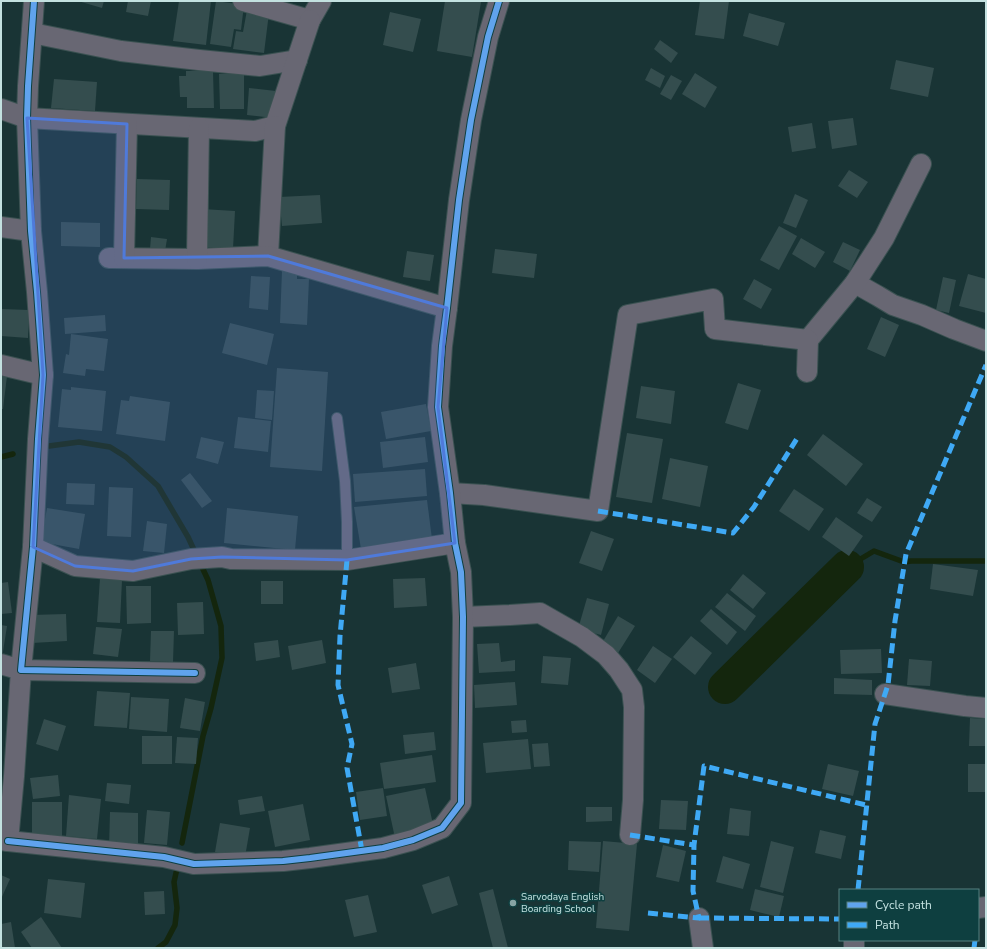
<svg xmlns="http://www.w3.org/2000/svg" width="987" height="949" viewBox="0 0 987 949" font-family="'Nunito Sans',sans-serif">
<rect width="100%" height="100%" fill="#193435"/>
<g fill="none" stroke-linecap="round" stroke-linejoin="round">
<g stroke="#14260d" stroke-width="5.5">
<polyline points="49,446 79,442 110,447 126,457 158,486 188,537 208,580 221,626 222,658 211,708 203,736 182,843"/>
<polyline points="1,457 13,454"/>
<polyline points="847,567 874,551 904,562 911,561 986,561"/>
<polyline points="158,948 166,942 175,925 177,908 174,882 178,864"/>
</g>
<polyline stroke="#14260d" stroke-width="34" points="725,687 847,567"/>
</g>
<g fill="#344d4e">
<polygon points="78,1 104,1 102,8"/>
<polygon points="128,1 151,1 148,16 126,12"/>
<polygon points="179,1 211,1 206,45 173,41"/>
<polygon points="216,1 244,5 241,30 234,29 231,47 210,44"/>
<polygon points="445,1 475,1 481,2 472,57 437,51"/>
<polygon points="700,1 729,1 724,39 695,35"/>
<polygon points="247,10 269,13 264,53 233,49 236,31 243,32"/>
<polygon points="390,12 421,19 413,52 383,45"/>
<polygon points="749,13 785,23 778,46 743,36"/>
<polygon points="660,40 678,53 671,63 654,49"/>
<polygon points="896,60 934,68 928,97 890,89"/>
<polygon points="651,68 665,76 660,88 645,80"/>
<polygon points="186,71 213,71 214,108 187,108 187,97 180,97 179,76 186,76"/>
<polygon points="695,73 717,87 705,108 682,94"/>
<polygon points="219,74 244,74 244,109 220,109"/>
<polygon points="671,75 682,81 671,100 660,94"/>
<polygon points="54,79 97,82 95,111 51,108"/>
<polygon points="249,88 276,91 274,118 247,115"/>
<polygon points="853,118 857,145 832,149 828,121"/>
<polygon points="812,123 816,148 792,152 788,127"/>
<polygon points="849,170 868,182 857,198 838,186"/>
<polygon points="137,179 170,180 169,210 136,209"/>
<polygon points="795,194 808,200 796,228 783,223"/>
<polygon points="320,195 322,223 282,226 279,197"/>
<polygon points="202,209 235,211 233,249 200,247"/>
<polygon points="61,222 100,223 100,247 61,246"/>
<polygon points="779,226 797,236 779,270 760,260"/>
<polygon points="151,237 167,239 165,251 150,249"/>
<polygon points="801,238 825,252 815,268 792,254"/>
<polygon points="843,242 860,250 850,271 833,262"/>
<polygon points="495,249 537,254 534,278 492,273"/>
<polygon points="407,251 434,255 430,281 403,277"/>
<polygon points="282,271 297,271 297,279 309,279 307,325 280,323"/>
<polygon points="968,274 986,279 986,313 959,306"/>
<polygon points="251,276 270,277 268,310 249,308"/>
<polygon points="943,277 956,280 949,313 936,310"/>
<polygon points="754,279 772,289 761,309 743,299"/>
<polygon points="1,309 29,310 28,338 1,336"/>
<polygon points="105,315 106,331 65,334 64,318"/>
<polygon points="881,317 899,325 885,357 867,349"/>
<polygon points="230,323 274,334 267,365 222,353"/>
<polygon points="71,334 108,339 104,371 86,369 85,376 63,373 66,354 69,355"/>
<polygon points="277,368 328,372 322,471 270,467"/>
<polygon points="1,375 7,376 3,409 1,409"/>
<polygon points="738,383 761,390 748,430 725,423"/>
<polygon points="641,386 675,391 671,424 636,418"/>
<polygon points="71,387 106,391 102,431 58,427 62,389 71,390"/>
<polygon points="257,390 274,391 272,420 255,418"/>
<polygon points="130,396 170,402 165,441 116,434 121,400 129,401"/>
<polygon points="426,404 431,431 386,439 381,412"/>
<polygon points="238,417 271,421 268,452 234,448"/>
<polygon points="627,433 663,439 652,503 616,497"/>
<polygon points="823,434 863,464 846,486 807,455"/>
<polygon points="201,437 224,442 218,464 196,458"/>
<polygon points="425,437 428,462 383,468 380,442"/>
<polygon points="670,458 708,466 700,507 662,499"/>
<polygon points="425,469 427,496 355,502 353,474"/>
<polygon points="190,473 212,501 202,508 181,480"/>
<polygon points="67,483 95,484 94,505 66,504"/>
<polygon points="109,487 133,488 131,537 107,536"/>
<polygon points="794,489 824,509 809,531 779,511"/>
<polygon points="867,498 882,507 872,522 857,513"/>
<polygon points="427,500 432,539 361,549 354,507"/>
<polygon points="47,508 85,514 79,549 41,542"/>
<polygon points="227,508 298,516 295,550 224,543"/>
<polygon points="836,517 863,536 849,556 822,537"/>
<polygon points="147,521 167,524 164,553 143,551"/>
<polygon points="591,531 614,539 602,571 579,563"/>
<polygon points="933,564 978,570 973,596 930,589"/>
<polygon points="743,574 766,593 753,609 730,590"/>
<polygon points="100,578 122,580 120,623 97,622"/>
<polygon points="425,578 427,606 394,608 393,579"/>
<rect x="261" y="581" width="22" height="23"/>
<polygon points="8,582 12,613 1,614 1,583"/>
<polygon points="126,586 151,586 151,623 127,624"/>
<polygon points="727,593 756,616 745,631 715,607"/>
<polygon points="587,598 609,604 601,635 578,629"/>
<polygon points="203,602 204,634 178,635 177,603"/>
<polygon points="711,609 737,632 727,645 700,621"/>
<polygon points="66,614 67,641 32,643 31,615"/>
<polygon points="618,616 635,626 618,653 602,643"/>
<polygon points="1,625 7,626 2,658 1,658"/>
<polygon points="96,627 122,629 118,657 93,654"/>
<polygon points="151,631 174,631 173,662 150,661"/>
<polygon points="691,636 712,653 695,675 673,657"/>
<polygon points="278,640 280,657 256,661 254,643"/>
<polygon points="322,640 326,663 292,670 288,646"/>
<polygon points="499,643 501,662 515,660 515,671 479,673 477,644"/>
<polygon points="653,646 672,659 655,683 637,670"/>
<polygon points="881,649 882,673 841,674 840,650"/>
<polygon points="543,656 571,658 568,685 541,683"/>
<polygon points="909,659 932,661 930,686 907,685"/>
<polygon points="416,663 420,689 392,693 388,668"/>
<polygon points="834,678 872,680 872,695 834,694"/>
<polygon points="515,682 517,705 475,708 474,685"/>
<polygon points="97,691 130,693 127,728 94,726"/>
<polygon points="131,697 169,699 167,732 129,729"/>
<polygon points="185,698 205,702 200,731 180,728"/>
<polygon points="970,718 986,719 986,746 969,746"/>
<polygon points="44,719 66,726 58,751 36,744"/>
<polygon points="526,720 527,732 512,733 511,721"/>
<polygon points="434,732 436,750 405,754 403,735"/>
<rect x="142" y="736" width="30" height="28"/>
<polygon points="177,737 198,738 196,764 175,763"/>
<polygon points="528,739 531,769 486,773 483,743"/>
<polygon points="548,743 550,766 534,767 532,744"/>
<polygon points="432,755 436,782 384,789 380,763"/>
<polygon points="828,764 859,771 853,796 822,789"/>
<rect x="968" y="764" width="18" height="28"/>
<polygon points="58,775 60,796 33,799 30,778"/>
<polygon points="107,783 131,785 129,804 105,801"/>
<polygon points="383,788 387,816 360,820 356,792"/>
<polygon points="425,788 434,829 395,838 386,796"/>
<polygon points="69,795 101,799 97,839 66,836"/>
<polygon points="262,796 265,811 240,815 238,800"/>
<polygon points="661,800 688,801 686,830 659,829"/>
<rect x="32" y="802" width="30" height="34"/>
<polygon points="303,804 310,840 275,847 268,811"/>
<polygon points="586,807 612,807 612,821 586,822"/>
<polygon points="730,808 751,811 749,836 727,834"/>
<polygon points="147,810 170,812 167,845 144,843"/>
<polygon points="110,812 138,813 138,850 109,849"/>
<polygon points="220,823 250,828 245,857 215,852"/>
<polygon points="820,830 846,836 841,859 815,853"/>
<polygon points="569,841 601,842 599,872 568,870"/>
<polygon points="603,841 637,844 629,931 596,928"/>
<polygon points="771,841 794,847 783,893 760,887"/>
<polygon points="663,845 686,851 679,882 656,877"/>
<polygon points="723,856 750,864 743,889 716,882"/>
<polygon points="1,875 10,879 1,899"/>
<polygon points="449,876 458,905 432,914 422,885"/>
<polygon points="48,879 85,883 81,918 44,913"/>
<polygon points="493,889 508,948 493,948 479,893"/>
<polygon points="755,889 784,896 779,917 750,910"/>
<polygon points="164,891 165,914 145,915 144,892"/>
<polygon points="368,895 377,932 354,937 345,900"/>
<polygon points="41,917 62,948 32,948 21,932"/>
<polygon points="11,922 15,948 1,948 1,924"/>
</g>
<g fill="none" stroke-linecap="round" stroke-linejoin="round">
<g stroke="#3a5151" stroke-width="12">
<polyline id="lane" points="337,418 345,481 347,522 347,560"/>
</g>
<g stroke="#3a5151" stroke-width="22">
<g id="street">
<polyline points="34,1 28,86 27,118 31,231 37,292 43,375 38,439 33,547 21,670 195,673"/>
<polyline points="243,1 310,20 321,1"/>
<polyline points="32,33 121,51 199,60 260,66 297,60"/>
<polyline points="1,109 27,118 255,131 275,126 310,20"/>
<polyline points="1,227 31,231"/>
<polyline points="268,256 275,126"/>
<polyline points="109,258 197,259 268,256 447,308"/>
<polyline points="124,258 127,124"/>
<polyline points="197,259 199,128"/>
<polyline points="855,283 878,296 893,305 922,315 954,329 986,341"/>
<polyline points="808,340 855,283 884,238 921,164"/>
<polyline points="1,365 43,375"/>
<polyline points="450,493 484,495 598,511 628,315 713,299 715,329 808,340 807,372"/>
<polyline points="33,547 75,566 133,571 191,559 222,557 231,559 347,560 455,543"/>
<polyline points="463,617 510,615 540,613 582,637 606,655 619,670 632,690 634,707 633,800 630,835"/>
<polyline points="1,664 21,670 14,776 8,841 1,840"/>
<polyline points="885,694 965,706 986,708"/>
<polyline points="8,841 164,857 194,864 283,861 310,858 383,848 413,840 442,828 461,803 463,617 461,572 455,543 450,493 438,407 442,346 447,308 459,200 471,120 488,37 499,1"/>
<polyline points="978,908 986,907"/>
<polyline points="699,918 703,948"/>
<polyline points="854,948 854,940"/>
</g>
</g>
<use href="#lane" stroke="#686773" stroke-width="10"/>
<use href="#street" stroke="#686773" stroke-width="20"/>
<g stroke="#3fa9f5" stroke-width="5" stroke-dasharray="10 5" stroke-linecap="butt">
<polyline points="598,511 733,533 754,507 798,437"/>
<polyline points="347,560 340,636 338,685 352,744 347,768 362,851"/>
<polyline points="630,835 694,845"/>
<polyline points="858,890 875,724 888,685 895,621 906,554 986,365"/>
<polyline points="648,913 699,918 693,891 694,845 704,766 866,805"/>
<polyline points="699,918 840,919"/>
<polyline points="974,948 975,940"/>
</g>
<g stroke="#0e3f40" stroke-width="8">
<g id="cycleway">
<polyline points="34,1 28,86 27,118 31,231 37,292 43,375 38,439 33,547 21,670 195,673"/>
<polyline points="8,841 164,857 194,864 283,861 310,858 383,848 413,840 442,828 461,803 463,617 461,572 455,543 450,493 438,407 442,346 447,308 459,200 471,120 488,37 499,1"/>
</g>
</g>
<use href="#cycleway" stroke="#60a3ed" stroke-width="6"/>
</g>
<path fill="#4f7ada" fill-opacity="0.2" stroke="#4f7ada" stroke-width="3" stroke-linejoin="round" d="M27,118L127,124L124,258L268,256L447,308L438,407L455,543L347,560L222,557L191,559L133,571L75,566L33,547L43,375Z"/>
<circle fill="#88a4a4" stroke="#0e3f40" stroke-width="1.5" cx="513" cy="903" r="4"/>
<g text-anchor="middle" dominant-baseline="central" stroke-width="3" stroke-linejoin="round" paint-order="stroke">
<g font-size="10" fill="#c3e1e0" stroke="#0e3f40" text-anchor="start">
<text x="521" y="897">Sarvodaya English<tspan x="521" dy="12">Boarding School</tspan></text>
</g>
</g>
<rect width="987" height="949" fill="none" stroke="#c3e1e0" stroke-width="4"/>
<rect x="839" y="889" width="140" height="52" fill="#0e3f40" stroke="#568080"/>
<rect x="847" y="902" width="20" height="6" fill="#60a3ed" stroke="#568080"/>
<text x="875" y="909" font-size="12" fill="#c3e1e0">Cycle path</text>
<rect x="847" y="922" width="20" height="6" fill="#3fa9f5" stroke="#568080"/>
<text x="875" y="929" font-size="12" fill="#c3e1e0">Path</text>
</svg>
